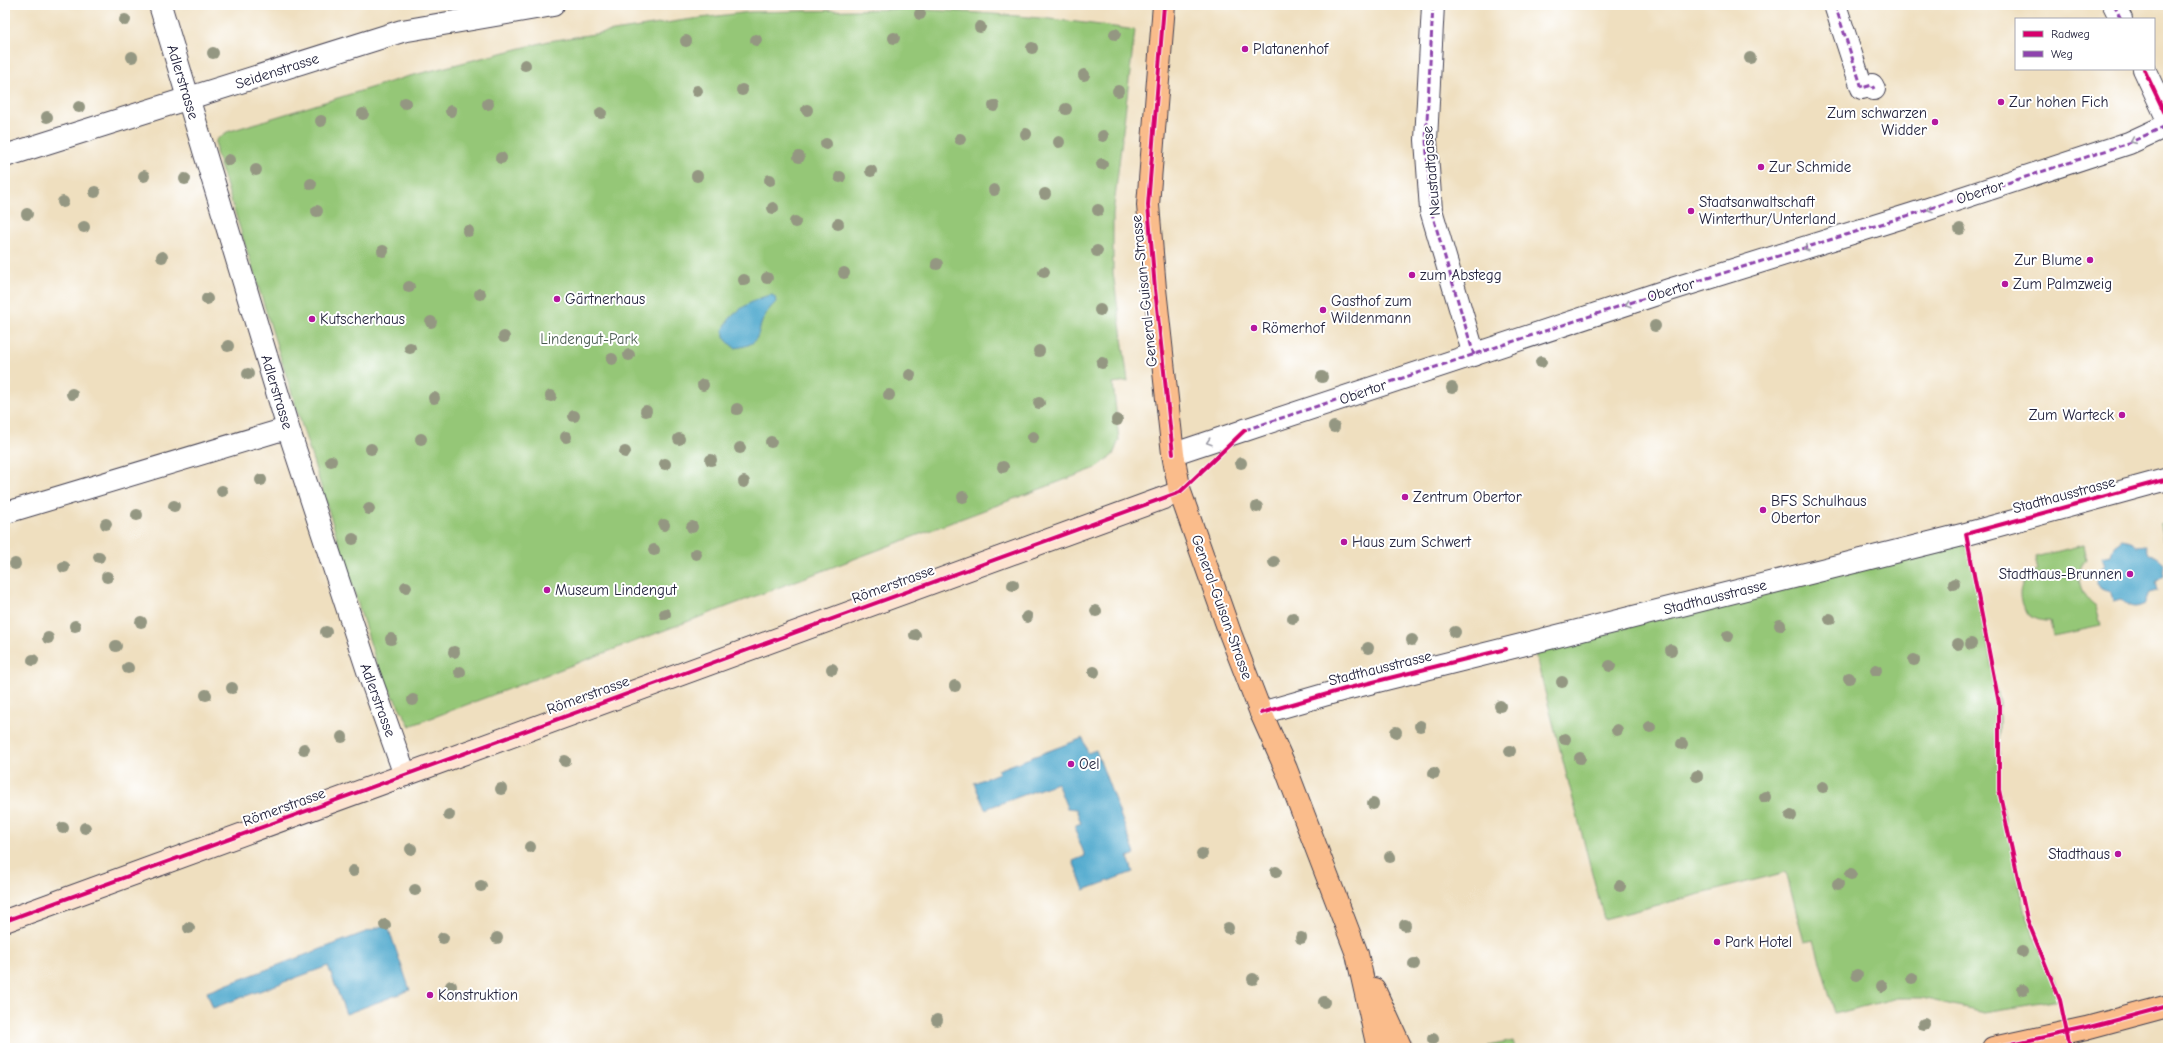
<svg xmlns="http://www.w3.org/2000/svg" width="2173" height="1053" viewBox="0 0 2173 1053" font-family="'Comic Neue',sans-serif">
<rect width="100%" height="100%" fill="#fff"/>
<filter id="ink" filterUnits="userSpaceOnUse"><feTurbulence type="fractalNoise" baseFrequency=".025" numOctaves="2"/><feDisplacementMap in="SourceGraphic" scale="8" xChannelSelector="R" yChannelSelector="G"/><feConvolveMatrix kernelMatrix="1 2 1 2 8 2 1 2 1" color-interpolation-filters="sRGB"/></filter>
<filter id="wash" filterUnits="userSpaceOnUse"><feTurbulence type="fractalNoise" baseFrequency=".012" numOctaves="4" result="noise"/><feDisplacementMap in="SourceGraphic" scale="16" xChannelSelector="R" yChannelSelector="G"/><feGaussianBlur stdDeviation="0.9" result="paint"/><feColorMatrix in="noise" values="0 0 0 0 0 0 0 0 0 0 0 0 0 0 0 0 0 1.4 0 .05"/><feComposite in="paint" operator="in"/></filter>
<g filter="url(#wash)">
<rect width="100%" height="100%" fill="#efdfbf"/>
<g fill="#95c777" stroke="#5c7459">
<path d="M904,9C981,12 1058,18 1135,30L1113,214V273L1128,381L1113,383L1119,440L1113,455L1096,468L410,726L379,671L216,152V140L227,132L406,77L549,41L685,20L750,12Z"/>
<polygon points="2168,522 2168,543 2163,541 2160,524"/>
<polygon points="1966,534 1999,703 1999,790 2027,919 2060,1000 1985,1012 1921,998 1897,998 1835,1014 1814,940 1804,942 1786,872 1604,919 1532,642"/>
<path d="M2083,545L2086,559C2073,574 2080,596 2096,607L2101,626L2053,636L2050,621C2018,623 2008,582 2038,570L2035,557Z"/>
<polygon points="1513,1041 1515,1048 1488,1048 1488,1046"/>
</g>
<g fill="#50a9cd" stroke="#396684">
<path d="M772,295L775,297L776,302C772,306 768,310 766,314C754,333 765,344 735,348C731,345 726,341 724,336C719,318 757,296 772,295Z"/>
<path d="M2122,539L2132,541L2137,547L2146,546L2149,555L2158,557L2164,566L2163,576L2155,582L2157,591L2149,593L2145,604C2134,609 2130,608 2121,599L2113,601L2111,593L2101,590L2096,581L2098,571L2105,565L2102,557L2111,555L2114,545Z"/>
<polygon points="1083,738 1088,753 1096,750 1135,854 1128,857 1133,872 1084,890 1073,861 1085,856 1075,830 1076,825 1081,823 1076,809 1067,808 1057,783 985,809 974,783 999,773 998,770"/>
<polygon points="387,924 410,990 346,1014 328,966 213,1008 207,992"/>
</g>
</g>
<g filter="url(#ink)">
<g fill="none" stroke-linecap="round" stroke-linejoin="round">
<g stroke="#413e4f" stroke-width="23">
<g id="lane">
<polyline points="1173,454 1245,430"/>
<polyline points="5,513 288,428"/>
</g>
</g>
<g stroke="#413e4f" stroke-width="24">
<g id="street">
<polyline points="160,5 288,428 368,671 405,775"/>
<polyline points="1433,5 1426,140 1431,210 1474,355"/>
<polyline points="1835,5 1862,88 1872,85 1874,89"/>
<polyline points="2114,5 2121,19"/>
<polyline points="2144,69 2168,120"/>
<polyline points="5,156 402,31 553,5"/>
<polyline points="1245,430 1669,290 1913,214 2129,143 2168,125"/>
<polyline points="1261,713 1345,689 1966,534 2168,479"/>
</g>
</g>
<g stroke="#413e4f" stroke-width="24">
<polyline id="secondary" points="5,921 1180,492"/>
</g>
<g stroke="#413e4f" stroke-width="24">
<g id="primary">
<polyline points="1164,5 1148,205 1155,289 1173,454 1180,492 1230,633 1261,713 1286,769 1357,954 1378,1048"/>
<polyline points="1374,989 1401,1048"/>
<polyline points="1993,1048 2086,1028 2168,1006"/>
</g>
</g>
<use href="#lane" stroke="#fff" stroke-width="21"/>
<use href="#street" stroke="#fff" stroke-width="22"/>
<use href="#secondary" stroke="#fde4d1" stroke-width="22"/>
<use href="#primary" stroke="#fabc8b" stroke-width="22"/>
<g stroke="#8e44ad" stroke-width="3" stroke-dasharray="6 3" stroke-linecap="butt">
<polyline points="1433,5 1426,140 1431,210 1474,355"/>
<polyline points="1835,5 1862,88 1872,85 1874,89"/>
<polyline points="2114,5 2121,19"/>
<polyline points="1245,430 1669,290 1913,214 2129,143 2168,125"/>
</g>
<g stroke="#fff" stroke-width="6">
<g id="cycleway">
<polyline points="1164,5 1148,205 1155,289 1173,454"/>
<polyline points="2144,69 2168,120"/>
<polyline points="1261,713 1345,689 1506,649"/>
<polyline points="5,921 1180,492 1245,430"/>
<polyline points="1993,1048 2086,1028 2168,1006"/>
<polyline points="2070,1048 2060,1000 2027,919 1999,790 1999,703 1966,534 2168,479"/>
</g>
</g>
<use href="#cycleway" stroke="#d6006c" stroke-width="4"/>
</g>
<g fill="#949782">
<circle cx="920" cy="14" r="6"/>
<circle cx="125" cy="20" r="6"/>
<circle cx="980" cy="27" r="6"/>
<circle cx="1115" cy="34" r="6"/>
<circle cx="894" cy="38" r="6"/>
<circle cx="756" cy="40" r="6"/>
<circle cx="686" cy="41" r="6"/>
<circle cx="1032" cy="48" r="6"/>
<circle cx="213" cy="53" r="6"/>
<circle cx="132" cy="57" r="6"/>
<circle cx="1750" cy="58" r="6"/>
<circle cx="525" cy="65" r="6"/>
<circle cx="1084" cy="75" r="6"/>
<circle cx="742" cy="90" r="6"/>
<circle cx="697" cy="91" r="6"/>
<circle cx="1118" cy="91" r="6"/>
<circle cx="405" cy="103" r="6"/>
<circle cx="488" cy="104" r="6"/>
<circle cx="994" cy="106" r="6"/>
<circle cx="79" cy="107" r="6"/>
<circle cx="1066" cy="109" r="6"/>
<circle cx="807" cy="110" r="6"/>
<circle cx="451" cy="111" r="6"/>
<circle cx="601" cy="113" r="6"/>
<circle cx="363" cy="114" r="6"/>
<circle cx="47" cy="117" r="6"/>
<circle cx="321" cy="121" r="6"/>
<circle cx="1026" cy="134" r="6"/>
<circle cx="1103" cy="136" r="6"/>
<circle cx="960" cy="139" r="6"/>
<circle cx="1059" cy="142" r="6"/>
<circle cx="826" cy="144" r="6"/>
<circle cx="799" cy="157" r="6"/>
<circle cx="501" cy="158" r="6"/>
<circle cx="229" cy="160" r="6"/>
<circle cx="1102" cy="164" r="6"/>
<circle cx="256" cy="170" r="6"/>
<circle cx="871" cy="171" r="6"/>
<circle cx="144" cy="176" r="6"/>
<circle cx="697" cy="176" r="6"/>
<circle cx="840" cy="177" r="6"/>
<circle cx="185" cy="179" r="6"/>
<circle cx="770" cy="180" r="6"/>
<circle cx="311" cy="184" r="6"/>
<circle cx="994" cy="190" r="6"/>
<circle cx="95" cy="192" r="6"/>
<circle cx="1045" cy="194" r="6"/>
<circle cx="63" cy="202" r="6"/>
<circle cx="773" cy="208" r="6"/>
<circle cx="1098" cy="210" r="6"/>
<circle cx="317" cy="211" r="6"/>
<circle cx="27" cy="214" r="6"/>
<circle cx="795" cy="222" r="6"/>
<circle cx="838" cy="224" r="6"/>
<circle cx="84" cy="227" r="6"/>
<circle cx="1960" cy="229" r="6"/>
<circle cx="468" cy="231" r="6"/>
<circle cx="383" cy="251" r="6"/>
<circle cx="1097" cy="251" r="6"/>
<circle cx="162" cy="257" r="6"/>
<circle cx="937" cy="264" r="6"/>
<circle cx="1044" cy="272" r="6"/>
<circle cx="844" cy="273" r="6"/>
<circle cx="767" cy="278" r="6"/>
<circle cx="744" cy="280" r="6"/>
<circle cx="409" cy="287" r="6"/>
<circle cx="480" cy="294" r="6"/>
<circle cx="207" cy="299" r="6"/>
<circle cx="1100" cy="310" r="6"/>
<circle cx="431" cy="322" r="6"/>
<circle cx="1655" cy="326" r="6"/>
<circle cx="504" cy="337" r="6"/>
<circle cx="228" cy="346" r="6"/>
<circle cx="410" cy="348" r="6"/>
<circle cx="1039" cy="351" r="6"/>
<circle cx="629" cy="355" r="6"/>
<circle cx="612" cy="359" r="6"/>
<circle cx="1541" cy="362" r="6"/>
<circle cx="1102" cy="363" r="6"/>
<circle cx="248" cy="374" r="6"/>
<circle cx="910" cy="375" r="6"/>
<circle cx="1322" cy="377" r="6"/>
<circle cx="703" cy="385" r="6"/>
<circle cx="1452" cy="388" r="6"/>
<circle cx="72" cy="394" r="6"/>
<circle cx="889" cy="395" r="6"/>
<circle cx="551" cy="396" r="6"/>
<circle cx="434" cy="398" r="6"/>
<circle cx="1039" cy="403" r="6"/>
<circle cx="737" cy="409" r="6"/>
<circle cx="646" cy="411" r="6"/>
<circle cx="574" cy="416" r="6"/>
<circle cx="1117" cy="420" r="6"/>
<circle cx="1334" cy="427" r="6"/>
<circle cx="566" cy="437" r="6"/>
<circle cx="1033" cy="437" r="6"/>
<circle cx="421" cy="439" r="6"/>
<circle cx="679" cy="439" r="6"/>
<circle cx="771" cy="442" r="6"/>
<circle cx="740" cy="448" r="6"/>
<circle cx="371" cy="449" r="6"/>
<circle cx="625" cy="452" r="6"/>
<circle cx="711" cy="460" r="6"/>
<circle cx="331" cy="461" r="6"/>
<circle cx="1241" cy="463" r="6"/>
<circle cx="665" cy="464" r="6"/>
<circle cx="1003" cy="467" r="6"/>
<circle cx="261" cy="480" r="6"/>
<circle cx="744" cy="482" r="6"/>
<circle cx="222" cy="491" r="6"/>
<circle cx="963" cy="497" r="6"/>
<circle cx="174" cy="506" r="6"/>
<circle cx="1257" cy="507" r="6"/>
<circle cx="369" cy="509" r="6"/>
<circle cx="137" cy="515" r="6"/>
<circle cx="106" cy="524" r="6"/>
<circle cx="664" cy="525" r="6"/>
<circle cx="692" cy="527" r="6"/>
<circle cx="353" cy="539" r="6"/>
<circle cx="654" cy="550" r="6"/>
<circle cx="696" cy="554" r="6"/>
<circle cx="99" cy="557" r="6"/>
<circle cx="1274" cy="562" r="6"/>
<circle cx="15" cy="564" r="6"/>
<circle cx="64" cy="567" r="6"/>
<circle cx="107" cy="577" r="6"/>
<circle cx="1954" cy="584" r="6"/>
<circle cx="1013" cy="585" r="6"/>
<circle cx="406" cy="587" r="6"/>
<circle cx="1096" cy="611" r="6"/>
<circle cx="665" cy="614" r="6"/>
<circle cx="1027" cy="617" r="6"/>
<circle cx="1293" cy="618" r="6"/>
<circle cx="1830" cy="619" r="6"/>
<circle cx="141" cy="622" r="6"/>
<circle cx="1780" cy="625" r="6"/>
<circle cx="75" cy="626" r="6"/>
<circle cx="326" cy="632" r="6"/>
<circle cx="1455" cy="632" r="6"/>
<circle cx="915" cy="635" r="6"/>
<circle cx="1728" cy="636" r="6"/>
<circle cx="48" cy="638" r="6"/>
<circle cx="391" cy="639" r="6"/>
<circle cx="1412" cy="640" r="6"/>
<circle cx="1958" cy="644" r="6"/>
<circle cx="1971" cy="644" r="6"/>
<circle cx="116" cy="646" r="6"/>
<circle cx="1368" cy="648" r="6"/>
<circle cx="1671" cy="650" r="6"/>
<circle cx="454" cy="652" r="6"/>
<circle cx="33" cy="660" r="6"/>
<circle cx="1914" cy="660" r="6"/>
<circle cx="1610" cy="666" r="6"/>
<circle cx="128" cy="668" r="6"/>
<circle cx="832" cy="669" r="6"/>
<circle cx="1876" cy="670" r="6"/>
<circle cx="460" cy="672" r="6"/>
<circle cx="1094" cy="672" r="6"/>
<circle cx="1849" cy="678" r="6"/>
<circle cx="1562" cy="682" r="6"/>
<circle cx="955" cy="686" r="6"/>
<circle cx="232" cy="688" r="6"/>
<circle cx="206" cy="695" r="6"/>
<circle cx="413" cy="700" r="6"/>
<circle cx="1500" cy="706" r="6"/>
<circle cx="1420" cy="726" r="6"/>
<circle cx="1650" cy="727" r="6"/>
<circle cx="1617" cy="730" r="6"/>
<circle cx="1396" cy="732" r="6"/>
<circle cx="342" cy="737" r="6"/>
<circle cx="1565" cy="739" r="6"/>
<circle cx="1682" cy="744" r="6"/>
<circle cx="304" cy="749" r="6"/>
<circle cx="1510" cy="751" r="6"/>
<circle cx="1580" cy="758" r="6"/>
<circle cx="565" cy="761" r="6"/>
<circle cx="1434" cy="773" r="6"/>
<circle cx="1697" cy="776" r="6"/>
<circle cx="1823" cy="787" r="6"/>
<circle cx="501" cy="789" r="6"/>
<circle cx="1765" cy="797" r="6"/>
<circle cx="1373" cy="804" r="6"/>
<circle cx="449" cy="815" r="6"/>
<circle cx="1791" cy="816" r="6"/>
<circle cx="63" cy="828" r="6"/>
<circle cx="85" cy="828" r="6"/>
<circle cx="530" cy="847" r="6"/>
<circle cx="411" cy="849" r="6"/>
<circle cx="1202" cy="854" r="6"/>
<circle cx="1390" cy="857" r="6"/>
<circle cx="353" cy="871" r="6"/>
<circle cx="1276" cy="872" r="6"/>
<circle cx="1851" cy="874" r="6"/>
<circle cx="1838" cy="884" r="6"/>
<circle cx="481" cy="886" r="6"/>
<circle cx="1620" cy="886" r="6"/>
<circle cx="415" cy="890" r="6"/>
<circle cx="385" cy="925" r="6"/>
<circle cx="1405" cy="925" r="6"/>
<circle cx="189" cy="928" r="6"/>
<circle cx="1228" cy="928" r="6"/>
<circle cx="443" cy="938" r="6"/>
<circle cx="497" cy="938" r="6"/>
<circle cx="1301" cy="938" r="6"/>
<circle cx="2022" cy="952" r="6"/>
<circle cx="1414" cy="964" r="6"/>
<circle cx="1857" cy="975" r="6"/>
<circle cx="1912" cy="978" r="6"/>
<circle cx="1253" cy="979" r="6"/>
<circle cx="451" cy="986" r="6"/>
<circle cx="1882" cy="986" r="6"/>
<circle cx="2023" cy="990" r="6"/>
<circle cx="1324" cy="1002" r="6"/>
<circle cx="937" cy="1020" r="6"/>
<circle cx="1924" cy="1024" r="6"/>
<circle cx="1433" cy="1039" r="6"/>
</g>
<defs><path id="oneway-chevron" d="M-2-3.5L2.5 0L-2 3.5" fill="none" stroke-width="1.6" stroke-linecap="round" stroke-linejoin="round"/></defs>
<g stroke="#9c9ca7">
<use href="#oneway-chevron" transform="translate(2133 141) rotate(156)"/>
<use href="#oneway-chevron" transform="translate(1930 209) rotate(162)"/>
<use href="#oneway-chevron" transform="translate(1806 248) rotate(163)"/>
<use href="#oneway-chevron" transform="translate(1628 304) rotate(162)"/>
<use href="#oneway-chevron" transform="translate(1209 442) rotate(162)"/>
</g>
</g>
<g fill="#b5179e" stroke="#fff" stroke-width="1.5">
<circle cx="1245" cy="49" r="4"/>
<circle cx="2001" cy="102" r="4"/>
<circle cx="1935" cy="122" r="4"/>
<circle cx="1761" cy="167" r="4"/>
<circle cx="1691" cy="211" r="4"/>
<circle cx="2090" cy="260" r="4"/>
<circle cx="1412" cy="275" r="4"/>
<circle cx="2005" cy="284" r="4"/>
<circle cx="557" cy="299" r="4"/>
<circle cx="1323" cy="310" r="4"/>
<circle cx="312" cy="319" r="4"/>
<circle cx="1254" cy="328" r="4"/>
<circle cx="2122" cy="415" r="4"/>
<circle cx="1405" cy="497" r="4"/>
<circle cx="1763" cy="510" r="4"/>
<circle cx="1344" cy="542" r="4"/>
<circle cx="2130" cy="574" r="4"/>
<circle cx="547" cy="590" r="4"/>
<circle cx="1071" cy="764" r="4"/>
<circle cx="2118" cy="854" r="4"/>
<circle cx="1717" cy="942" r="4"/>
<circle cx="430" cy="995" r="4"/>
</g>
<g text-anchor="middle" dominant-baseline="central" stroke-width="4" stroke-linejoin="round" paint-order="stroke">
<g font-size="15" fill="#22223b" stroke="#fff" text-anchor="start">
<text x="1253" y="49">Platanenhof</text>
<text x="2009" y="102">Zur hohen Fich</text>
<text x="1927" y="113" text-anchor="end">Zum schwarzen<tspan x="1927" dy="17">Widder</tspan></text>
<text x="1769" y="167">Zur Schmide</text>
<text x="1699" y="202">Staatsanwaltschaft<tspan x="1699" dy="17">Winterthur/Unterland</tspan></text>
<text x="2082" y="260" text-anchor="end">Zur Blume</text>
<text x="1420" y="275">zum Abstegg</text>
<text x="2013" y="284">Zum Palmzweig</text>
<text x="565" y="299">Gärtnerhaus</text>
<text x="1331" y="301">Gasthof zum<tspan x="1331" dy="17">Wildenmann</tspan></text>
<text x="320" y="319">Kutscherhaus</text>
<text x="1262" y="328">Römerhof</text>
<text x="2114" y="415" text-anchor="end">Zum Warteck</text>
<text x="1413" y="497">Zentrum Obertor</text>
<text x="1771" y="501">BFS Schulhaus<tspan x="1771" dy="17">Obertor</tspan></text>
<text x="1352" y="542">Haus zum Schwert</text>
<text x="2122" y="574" text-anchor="end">Stadthaus-Brunnen</text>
<text x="555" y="590">Museum Lindengut</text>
<text x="1079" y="764">Oel</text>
<text x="2110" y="854" text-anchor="end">Stadthaus</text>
<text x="1725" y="942">Park Hotel</text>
<text x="438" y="995">Konstruktion</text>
</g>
<g font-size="15" fill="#22223b" stroke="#fff">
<text transform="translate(277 71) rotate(-18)">Seidenstrasse</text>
<text transform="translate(183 82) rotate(73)">Adlerstrasse</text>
<text transform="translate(1431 171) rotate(-95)">Neustadtgasse</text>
<text transform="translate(1980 192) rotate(-18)">Obertor</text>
<text transform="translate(1671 290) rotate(-17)">Obertor</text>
<text transform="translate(1144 291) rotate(-96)">General-Guisan-Strasse</text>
<text transform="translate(277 392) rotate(73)">Adlerstrasse</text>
<text transform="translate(1363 392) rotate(-19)">Obertor</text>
<text transform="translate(2064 495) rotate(-15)">Stadthausstrasse</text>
<text transform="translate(893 584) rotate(-20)">Römerstrasse</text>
<text transform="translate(1715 597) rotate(-14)">Stadthausstrasse</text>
<text transform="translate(1222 607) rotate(70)">General-Guisan-Strasse</text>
<text transform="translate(1380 668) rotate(-14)">Stadthausstrasse</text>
<text transform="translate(588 695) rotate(-20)">Römerstrasse</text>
<text transform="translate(378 700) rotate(70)">Adlerstrasse</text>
<text transform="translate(284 807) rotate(-20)">Römerstrasse</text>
</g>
<g font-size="15" fill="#4a5c50" stroke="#fff">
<text x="589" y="339">Lindengut-Park</text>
</g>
</g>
<rect width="2173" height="1053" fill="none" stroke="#fff" stroke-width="20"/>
<rect x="2015" y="18" width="140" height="52" fill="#ffffff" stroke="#a7a7b1"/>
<rect x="2023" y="31" width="20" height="6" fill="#d6006c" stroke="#a7a7b1"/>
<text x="2051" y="38" font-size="12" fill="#22223b">Radweg</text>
<rect x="2023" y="51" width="20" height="6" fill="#8e44ad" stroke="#a7a7b1"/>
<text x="2051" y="58" font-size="12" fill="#22223b">Weg</text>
</svg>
